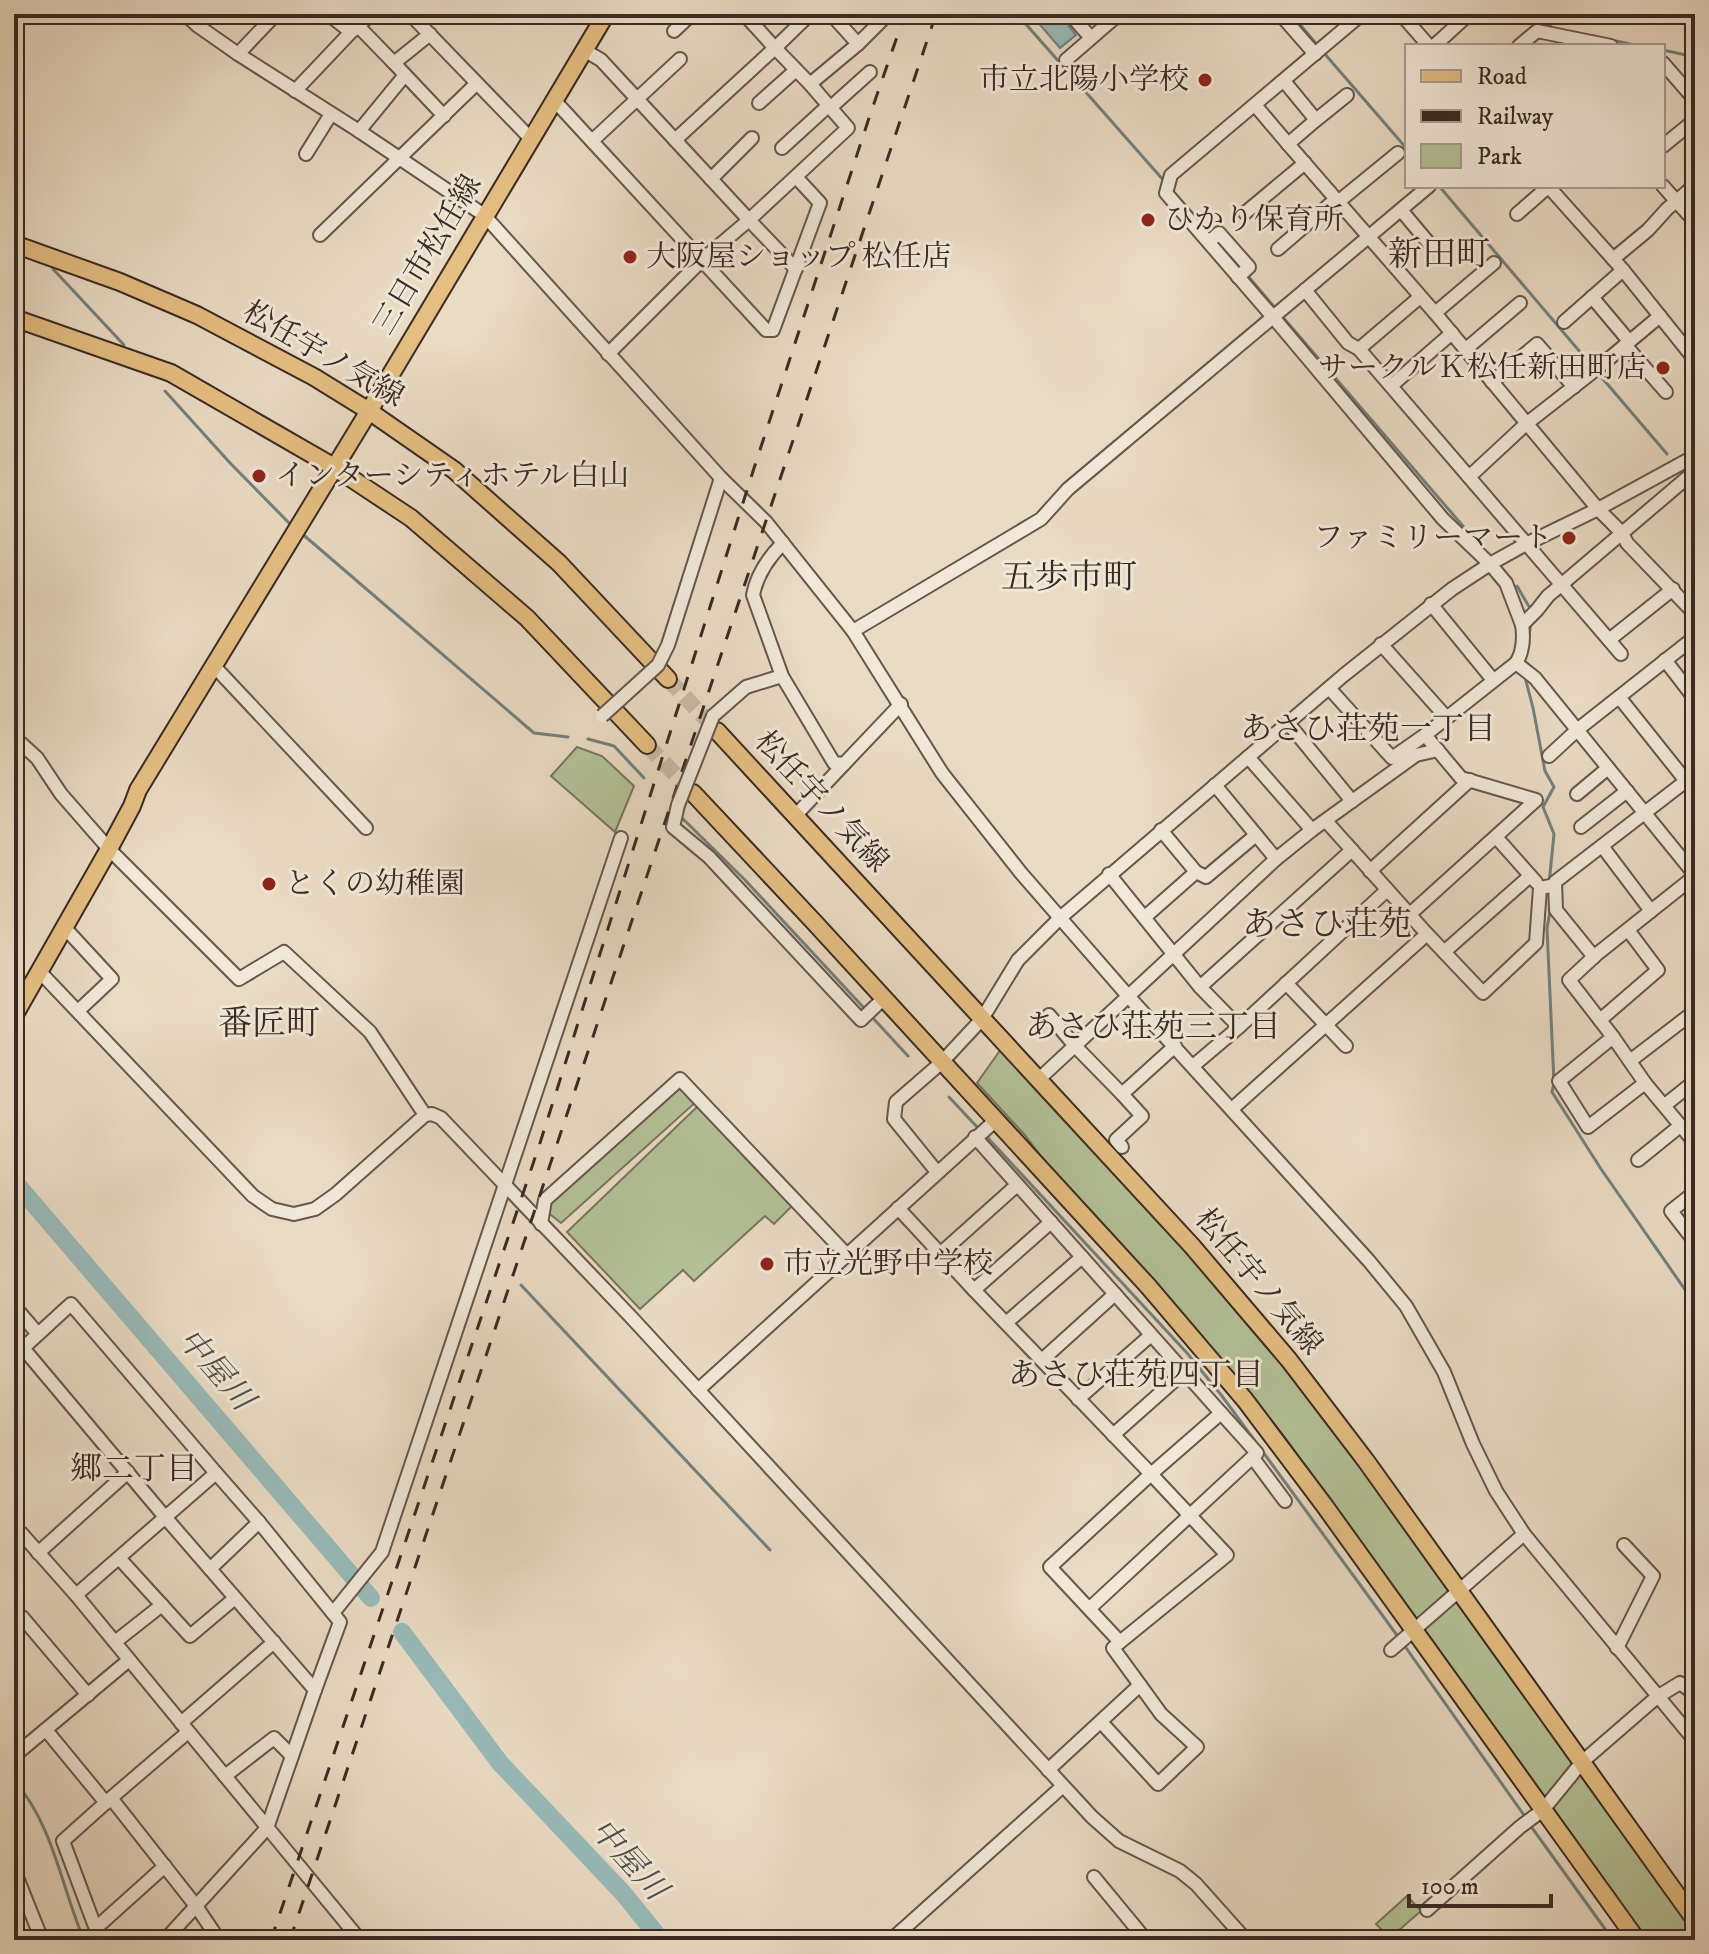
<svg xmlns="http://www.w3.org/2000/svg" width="1709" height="1954" viewBox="0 0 1709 1954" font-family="'IM FELL DW Pica','Noto Serif JP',serif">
<rect width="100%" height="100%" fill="#eadbc4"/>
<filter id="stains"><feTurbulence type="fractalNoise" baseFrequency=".0025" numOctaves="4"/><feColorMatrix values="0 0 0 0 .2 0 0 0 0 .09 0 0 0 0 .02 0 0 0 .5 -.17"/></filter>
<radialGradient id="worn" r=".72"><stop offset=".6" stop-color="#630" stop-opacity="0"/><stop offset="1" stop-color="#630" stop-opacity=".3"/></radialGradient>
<g fill="#b4c197" stroke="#77765e" stroke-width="2">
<polygon points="577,747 602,756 634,786 615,832 551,776"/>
<polygon points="1001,1049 1155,1214 1297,1381 1361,1464 1449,1590 1417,1619 1283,1435 1233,1373 1136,1261 1050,1168 1024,1134 977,1083"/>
<polygon points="682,1084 697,1101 561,1223 546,1211 551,1201"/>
<polygon points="699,1105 793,1205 774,1224 765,1216 694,1281 683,1270 640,1309 567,1232"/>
<polygon points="1457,1601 1573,1762 1544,1798 1423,1631"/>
<polygon points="1583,1772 1695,1932 1695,1940 1647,1940 1553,1808"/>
<polygon points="1407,1896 1421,1911 1390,1938 1376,1924"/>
</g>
<polygon fill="#98bab9" stroke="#72807d" stroke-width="2" points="1043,14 1059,14 1076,35 1060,48 1036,20"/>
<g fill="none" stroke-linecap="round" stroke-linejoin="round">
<g stroke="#72807d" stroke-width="3">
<polyline points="1017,14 1165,182"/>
<polyline points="1291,14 1319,47"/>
<polyline points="1540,14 1553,29"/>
<polyline points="1611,40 1640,46"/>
<polyline points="1663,50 1695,57"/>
<polyline points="1324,53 1407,149"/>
<polyline points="1439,186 1592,366"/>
<polyline points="1170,188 1210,233"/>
<polyline points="14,225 15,226"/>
<polyline points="1215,239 1242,270"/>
<polyline points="53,269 124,345"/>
<polyline points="1247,275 1276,309"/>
<polyline points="1281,315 1469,533"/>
<polyline points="1597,372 1667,454"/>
<polyline points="165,391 231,464 291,525"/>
<polyline points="1691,483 1695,487"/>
<polyline points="300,532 534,733 568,737"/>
<polyline points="1517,586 1531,610"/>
<polyline points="1528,642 1531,622"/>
<polyline points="1525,677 1533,708 1545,771 1554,787 1543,807 1554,834 1549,884"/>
<polyline points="588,739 614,746 644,778"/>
<polyline points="682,818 745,880 864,1008"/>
<polyline points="1549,891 1550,912 1547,928 1554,1083 1552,1092 1601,1169 1695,1304"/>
<polyline points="871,1016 908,1056"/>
<polyline points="949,1097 977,1127"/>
<polyline points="988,1138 1187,1353 1222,1396 1399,1638"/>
<polyline points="521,1285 770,1550"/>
<polyline points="1404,1645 1526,1818"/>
<path d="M14,1781C52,1821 62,1889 84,1940"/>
<polyline points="1530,1825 1613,1940"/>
</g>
<g stroke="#98bab9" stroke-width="18">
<polyline points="14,1181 371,1598"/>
<polyline points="402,1632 500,1763 623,1893 661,1940"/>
</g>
<g stroke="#c7b8a4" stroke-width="16" stroke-dasharray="16 8" stroke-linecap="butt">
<polyline points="668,679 717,731"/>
<polyline points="647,745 693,793"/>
</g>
<g stroke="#66564c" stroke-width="16">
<g id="minor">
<polyline points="185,14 198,26 238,54 359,131 484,215 721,478 766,522 853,631 942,773 1021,873 1129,997 1369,1261 1406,1306 1444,1372 1473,1444 1496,1491 1524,1534 1695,1741"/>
<polyline points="410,14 531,139"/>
<polyline points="744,14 775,48 810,14"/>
<polyline points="831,14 858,44"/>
<polyline points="1070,14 1091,38"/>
<polyline points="1280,14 1315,54"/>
<polyline points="1362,14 1171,175 1166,193 1273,317 1429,186"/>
<polyline points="1401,14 1429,46"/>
<polyline points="358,26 394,63 430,34"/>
<polyline points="354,30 371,14"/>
<polyline points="674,31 692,14"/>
<polyline points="1434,46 1469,14"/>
<polyline points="1519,46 1537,31 1611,46"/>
<polyline points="584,50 601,60 675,140"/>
<polyline points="238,54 276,14"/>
<polyline points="1066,60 1119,14"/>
<polyline points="394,63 444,116"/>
<polyline points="1663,63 1695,100"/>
<polyline points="1284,81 1316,120 1288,144 1435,313 1598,509 1622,533 1627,543 1695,614"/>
<polyline points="295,91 351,32 328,14"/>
<polyline points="554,100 766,330 773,330 820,203 796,177"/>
<polyline points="759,103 796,70"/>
<polyline points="1255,105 1288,144"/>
<polyline points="830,108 870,72"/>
<polyline points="1316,120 1347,95"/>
<polyline points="359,131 405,75"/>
<polyline points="592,141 680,59"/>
<polyline points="1663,146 1695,120"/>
<polyline points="782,148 828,106"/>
<polyline points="306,154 331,114"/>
<polyline points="711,179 752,138"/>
<polyline points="1548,186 1623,270 1695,360"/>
<polyline points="1663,186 1695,222"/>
<polyline points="1338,202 1398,153"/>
<polyline points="1401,210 1432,247"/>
<polyline points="1245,213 1305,163"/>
<polyline points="1517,214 1549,186"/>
<polyline points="320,235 476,84"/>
<polyline points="1209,242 1219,233 1249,267 1238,277"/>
<polyline points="1278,249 1336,199"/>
<polyline points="1613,259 1648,230 1667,209 1695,185"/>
<polyline points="796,269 749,220 848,128 810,84"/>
<polyline points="1305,290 1348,343 1359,349"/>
<polyline points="1420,297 1359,349 1621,654"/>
<polyline points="1592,297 1629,341"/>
<polyline points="1435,313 1494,263"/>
<polyline points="1564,322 1623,270"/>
<polyline points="1625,345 1666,392"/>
<polyline points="1466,349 1520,303"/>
<polyline points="608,354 702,260 749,220 675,140 775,48 810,84 858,44 883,19 885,14"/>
<polyline points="1492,382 1537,344 1574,387"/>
<polyline points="1391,386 1452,333"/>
<polyline points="1469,477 1526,424 1599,367 1660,316"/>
<path d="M783,543C768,558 757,574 753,595L782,676L834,763L844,764L901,704"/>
<polyline points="1431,604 1493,680"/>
<polyline points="853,631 1041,519 1068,489 1273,317 1443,519 1490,564 1506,583 1522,625"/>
<polyline points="1609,640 1673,589"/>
<polyline points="1381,644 1446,717"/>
<polyline points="663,655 668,645 721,478"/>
<polyline points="1665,660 1695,699"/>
<polyline points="1516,663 1535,678 1695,875"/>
<polyline points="214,666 366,828"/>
<path d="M1329,688L1392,758L1425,735L1516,663C1523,653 1524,637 1522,625L1537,610L1548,596L1695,471"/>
<polyline points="1619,697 1686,781"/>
<polyline points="713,716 746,687 782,676"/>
<polyline points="1288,723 1352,801"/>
<polyline points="14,737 37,758 61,794 109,849 239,979 284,952 370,1032 425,1115"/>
<polyline points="1549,756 1577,730 1695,637"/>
<polyline points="1248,757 1312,830"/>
<polyline points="1215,785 1276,859"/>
<polyline points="1577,794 1608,768"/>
<polyline points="678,805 673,827 709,857 861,1020 884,998"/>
<polyline points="796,815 844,764"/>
<polyline points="1581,827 1627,791"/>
<polyline points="1161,830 1196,872 1206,877 1256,835"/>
<polyline points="1496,837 1536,882"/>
<polyline points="1602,846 1651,911"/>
<polyline points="1370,871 1470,780"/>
<polyline points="1109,874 1200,987 1239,1027 1387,890"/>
<polyline points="1695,876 1597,954 1569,980 1613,1037 1559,1081 1588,1127 1645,1083 1695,1143"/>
<polyline points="1410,914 1536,800 1461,778 1425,735"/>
<polyline points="1145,917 1196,872"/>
<polyline points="65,928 112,979 78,1011"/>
<polyline points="1427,934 1483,993 1536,943 1540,888 1555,885"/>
<polyline points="1444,952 1530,876"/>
<polyline points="1594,957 1556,910 1555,882 1695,774"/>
<polyline points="40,972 253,1196 272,1209 294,1214 315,1209 336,1194 425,1115 432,1114 441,1118 631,1317 1092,1817 1119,1841 1180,1871 1196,1884 1246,1940"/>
<polyline points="1286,983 1346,1046"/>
<polyline points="1200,987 1352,850"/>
<polyline points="1049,1015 1075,1046 1122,1094 1175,1046"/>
<polyline points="1600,1020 1658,970 1628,930"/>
<polyline points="1613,1037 1645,1083"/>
<polyline points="1630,1061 1695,1011"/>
<polyline points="1193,1066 1239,1027"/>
<polyline points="1038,1080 1276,859 1312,830 1416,755 1438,750"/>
<polyline points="1665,1105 1695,1081"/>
<polyline points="1232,1109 1427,934 1326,821"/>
<polyline points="975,1137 1221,1413 1151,1474 1227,1555 1120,1642"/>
<polyline points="1122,1147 1116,1140 1142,1116 1122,1094"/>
<polyline points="1638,1160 1680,1126"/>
<polyline points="937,1172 894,1119 896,1102 942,1062 982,1019 1018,960 1060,918 1344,675 1452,589 1490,564 1526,544 1598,509 1695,456"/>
<polyline points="1695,1192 1671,1211 1695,1242"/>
<polyline points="898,1208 974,1290 1151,1474 1050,1567 1120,1642 1113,1648 1140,1685 1048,1770"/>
<polyline points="541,1224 545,1200 680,1079 846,1254"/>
<polyline points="940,1254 1017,1185"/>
<polyline points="974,1290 1051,1222"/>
<polyline points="14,1306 38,1334"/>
<polyline points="1006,1323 1082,1257"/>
<polyline points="23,1348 71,1304 216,1473"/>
<polyline points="14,1355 23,1348 165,1517 315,1690 267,1828 165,1940"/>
<polyline points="1042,1360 1115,1294"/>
<polyline points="698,1390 996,1120"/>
<polyline points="1078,1399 1151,1335"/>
<polyline points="1113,1435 1184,1372"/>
<polyline points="1253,1458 1285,1501"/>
<polyline points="14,1530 22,1534 76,1595 360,1940"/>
<polyline points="38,1553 128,1472"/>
<polyline points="119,1558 190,1636 235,1598"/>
<polyline points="210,1569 259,1522 340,1622 315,1690"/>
<polyline points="76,1595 216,1473 259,1522"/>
<polyline points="1090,1608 1257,1453 1221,1413"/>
<polyline points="333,1613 382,1552 621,838"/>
<polyline points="14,1615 22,1617 88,1695"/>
<polyline points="115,1642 162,1605"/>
<polyline points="1617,1648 1653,1576 1624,1545"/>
<polyline points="1391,1650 1524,1534"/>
<polyline points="1101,1722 1158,1784 1197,1747 1161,1714 1140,1685"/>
<polyline points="181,1723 274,1642"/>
<polyline points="46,1730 106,1803"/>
<polyline points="188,1732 111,1798 196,1906 219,1940"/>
<polyline points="14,1756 129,1660"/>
<polyline points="225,1776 274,1738 292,1756"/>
<polyline points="14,1870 42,1940"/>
<polyline points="1094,1877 1146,1940"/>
<polyline points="1427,1910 1520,1827 1543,1810 1582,1762 1657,1697 1680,1683 1695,1694"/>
<polyline points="14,1916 22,1890"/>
<polyline points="96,1928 165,1866"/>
<polyline points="100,1940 63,1841 111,1798"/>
<polyline points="891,1940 1063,1786"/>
</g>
</g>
<g stroke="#3a2a24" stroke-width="20">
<g id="major">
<polyline points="14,244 120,282 197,315 314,377 369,411 454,470 559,563 668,679"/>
<polyline points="14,318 171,373 334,467 411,518 527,618 647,745"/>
<polyline points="717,731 1192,1246 1289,1360 1366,1461 1695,1920"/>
<polyline points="693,793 814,922 1148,1286 1245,1400 1324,1505 1637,1940"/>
<polyline points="14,1016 109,849 132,806 138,790 369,411 606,14"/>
</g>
</g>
<use href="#minor" stroke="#f1e8d9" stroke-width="12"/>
<use href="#major" stroke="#e5be82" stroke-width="16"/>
<g stroke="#3a2a24" stroke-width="3" stroke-dasharray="14 14" stroke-linecap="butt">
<polyline points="271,1940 540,1143 755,465 871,112 905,14"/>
<polyline points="290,1940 936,14"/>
</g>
<g stroke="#66564c" stroke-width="16" stroke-linecap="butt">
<g id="minor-bridge">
<polyline points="602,716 658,665 663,655"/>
<polyline points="678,805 713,716"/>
</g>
</g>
<use href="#minor-bridge" stroke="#f1e8d9" stroke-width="12"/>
</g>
<g fill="#8f2418" stroke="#f1e8d9" stroke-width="3">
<circle cx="1205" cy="80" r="8"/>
<circle cx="1148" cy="220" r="8"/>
<circle cx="630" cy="257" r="8"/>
<circle cx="1663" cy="368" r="8"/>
<circle cx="259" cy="476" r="8"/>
<circle cx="1569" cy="538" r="8"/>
<circle cx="269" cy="884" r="8"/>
<circle cx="767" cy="1264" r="8"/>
</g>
<g text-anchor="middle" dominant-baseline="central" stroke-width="6" stroke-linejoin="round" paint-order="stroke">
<g font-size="30" fill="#3a2a24" stroke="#f1e8d9" text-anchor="start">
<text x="1189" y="80" text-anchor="end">市立北陽小学校</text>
<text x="1164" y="220">ひかり保育所</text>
<text x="646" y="257">大阪屋ショップ 松任店</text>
<text x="1647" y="368" text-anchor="end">サークルＫ松任新田町店</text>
<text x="275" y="476">インターシティホテル白山</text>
<text x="1553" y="538" text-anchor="end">ファミリーマート</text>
<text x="285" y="884">とくの幼稚園</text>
<text x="783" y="1264">市立光野中学校</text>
</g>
<g font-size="30" fill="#3a2a24" stroke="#f1e8d9">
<text transform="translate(428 255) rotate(-59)">三日市松任線</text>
<text transform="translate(323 355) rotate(30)">松任宇ノ気線</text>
<text transform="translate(821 802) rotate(47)">松任宇ノ気線</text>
<text transform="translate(1258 1282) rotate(50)">松任宇ノ気線</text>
</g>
<g font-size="32" fill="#3a2a24" stroke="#f1e8d9">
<text x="1368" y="730">あさひ荘苑一丁目</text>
<text x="1153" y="1028">あさひ荘苑三丁目</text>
<text x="1136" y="1376">あさひ荘苑四丁目</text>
<text x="134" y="1470">郷二丁目</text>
</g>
<g font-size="32" font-style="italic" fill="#524e49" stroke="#f1e8d9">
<text transform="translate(215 1370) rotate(49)">中屋川</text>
<text transform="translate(628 1860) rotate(48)">中屋川</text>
</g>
<g font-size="34" fill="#3a2a24" stroke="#f1e8d9">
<text x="1439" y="255">新田町</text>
<text x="1069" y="578">五歩市町</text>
<text x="1327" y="925">あさひ荘苑</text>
<text x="269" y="1024">番匠町</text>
</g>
</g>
<rect width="1709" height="1954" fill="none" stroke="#eadbc4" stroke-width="48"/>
<rect x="16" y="16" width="1677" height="1922" fill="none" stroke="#3a2a24" stroke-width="4"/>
<rect x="24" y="24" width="1661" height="1906" fill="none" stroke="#3a2a24" stroke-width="2"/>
<rect x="1405" y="44" width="260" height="144" fill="#f1e8d9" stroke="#a89c91" stroke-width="2"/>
<rect x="1421" y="70" width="40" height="12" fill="#e5be82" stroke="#a89c91" stroke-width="2"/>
<text x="1477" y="84" font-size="24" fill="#3a2a24">Road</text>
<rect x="1421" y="110" width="40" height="12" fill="#3a2a24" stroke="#a89c91" stroke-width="2"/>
<text x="1477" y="124" font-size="24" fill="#3a2a24">Railway</text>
<rect x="1421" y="144" width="40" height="24" fill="#b4c197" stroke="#a89c91" stroke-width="2"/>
<text x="1477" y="164" font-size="24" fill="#3a2a24">Park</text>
<path d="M1409 1894v12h142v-12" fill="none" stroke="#3a2a24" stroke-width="4"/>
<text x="1421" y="1894" font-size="24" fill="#3a2a24" stroke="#f1e8d9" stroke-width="6" paint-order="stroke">100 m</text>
<rect width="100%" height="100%" filter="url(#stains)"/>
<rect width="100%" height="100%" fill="url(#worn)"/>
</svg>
